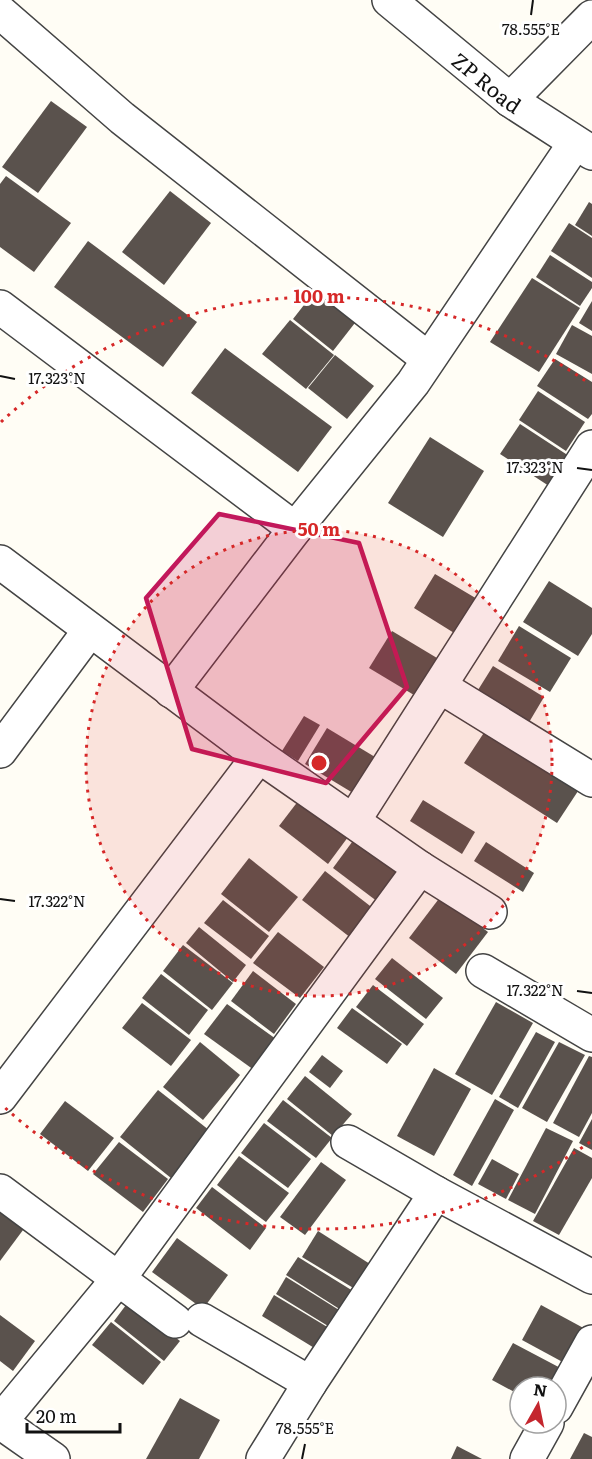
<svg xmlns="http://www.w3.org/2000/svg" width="592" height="1459" viewBox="0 0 592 1459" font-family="Literata,serif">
<rect width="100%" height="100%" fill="#fffdf5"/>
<g fill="#5a524d">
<polygon points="51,101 87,127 38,193 2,167"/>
<polygon points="6,176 71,223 34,272 0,247 0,184"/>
<polygon points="170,191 211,223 164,285 122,252"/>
<polygon points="589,202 592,204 592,236 575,225"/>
<polygon points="569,223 592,238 592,278 551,251"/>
<polygon points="88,241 197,322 163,367 54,287"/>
<polygon points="550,255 592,282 592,288 580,306 536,277"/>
<polygon points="532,278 580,308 539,372 490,342"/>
<polygon points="318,287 358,319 333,351 293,319"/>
<polygon points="592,301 592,331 579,323"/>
<polygon points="290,320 334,355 306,389 262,354"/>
<polygon points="572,325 592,336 592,374 556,354"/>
<polygon points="225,348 332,427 298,472 191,393"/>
<polygon points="335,355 374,386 347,419 308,388"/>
<polygon points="555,359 592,382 592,414 588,419 537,386"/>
<polygon points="538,391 585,422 566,451 519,420"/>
<polygon points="520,424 569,456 549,486 500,454"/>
<polygon points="430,437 484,471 443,537 388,503"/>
<polygon points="435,574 489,606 467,641 414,608"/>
<polygon points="549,581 592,608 592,634 578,656 523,622"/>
<polygon points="519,626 571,658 550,692 498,661"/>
<polygon points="392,631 442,661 419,698 369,668"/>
<polygon points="493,666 544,697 525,729 473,698"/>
<polygon points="304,716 320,725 298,761 282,751"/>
<polygon points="489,725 582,785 557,823 464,763"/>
<polygon points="327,728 375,757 353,793 305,764"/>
<polygon points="302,796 351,833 328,864 279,826"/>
<polygon points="423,800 475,832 462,854 410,821"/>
<polygon points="355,838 405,876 382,905 333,868"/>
<polygon points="486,842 534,873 523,892 474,861"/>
<polygon points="249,858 298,897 269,932 221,894"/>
<polygon points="325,871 374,909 351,938 302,900"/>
<polygon points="441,896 488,932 456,974 409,938"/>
<polygon points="223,900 269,936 251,959 204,923"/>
<polygon points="199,927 246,965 233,982 186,943"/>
<polygon points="278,932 324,967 300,998 253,963"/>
<polygon points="183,945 233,983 212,1010 163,971"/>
<polygon points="392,958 443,998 426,1019 375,979"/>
<polygon points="253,971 296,1004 274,1034 231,1001"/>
<polygon points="161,974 208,1010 189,1035 142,998"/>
<polygon points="373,985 424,1024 407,1046 356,1007"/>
<polygon points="496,1002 533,1023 492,1095 455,1074"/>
<polygon points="142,1003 191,1040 171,1066 122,1028"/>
<polygon points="227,1004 276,1039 254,1070 204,1034"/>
<polygon points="352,1008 402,1044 387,1064 337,1028"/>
<polygon points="536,1032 555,1042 518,1108 499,1097"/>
<polygon points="200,1042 240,1075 203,1120 163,1087"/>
<polygon points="559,1042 585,1055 547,1122 522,1108"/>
<polygon points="322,1055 343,1071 330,1088 309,1072"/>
<polygon points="589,1056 592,1057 592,1113 579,1137 553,1123"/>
<polygon points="434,1068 471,1089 434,1156 397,1136"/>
<polygon points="305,1076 352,1114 333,1136 287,1099"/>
<polygon points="158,1090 209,1130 171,1178 120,1137"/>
<polygon points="495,1099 514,1110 472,1186 453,1175"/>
<polygon points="283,1100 332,1138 316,1158 267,1121"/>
<polygon points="65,1101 114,1138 88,1171 40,1134"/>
<polygon points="592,1119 592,1150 579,1143"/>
<polygon points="264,1123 311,1159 288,1188 241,1153"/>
<polygon points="546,1128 573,1141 535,1214 508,1200"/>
<polygon points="119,1142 168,1179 143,1212 93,1174"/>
<polygon points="574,1148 592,1158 592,1178 559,1235 533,1221"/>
<polygon points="239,1156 289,1193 266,1222 217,1185"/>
<polygon points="492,1159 519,1174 506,1199 478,1184"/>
<polygon points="321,1162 346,1180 305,1235 280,1217"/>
<polygon points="212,1187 266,1228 250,1250 196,1208"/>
<polygon points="0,1207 26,1226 0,1261"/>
<polygon points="318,1231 370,1264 355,1289 302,1257"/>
<polygon points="177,1238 228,1275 203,1309 152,1272"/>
<polygon points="298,1257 353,1291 341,1310 286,1275"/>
<polygon points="286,1277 339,1310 328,1326 276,1294"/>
<polygon points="274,1295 329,1328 316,1349 262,1316"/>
<polygon points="129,1301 180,1341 164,1361 114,1321"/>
<polygon points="541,1305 589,1331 570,1366 522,1340"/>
<polygon points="0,1315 35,1341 13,1371 0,1361"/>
<polygon points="111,1322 161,1362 143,1385 92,1345"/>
<polygon points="513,1343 568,1372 556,1387 520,1387 520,1395 492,1380"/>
<polygon points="180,1398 220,1420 199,1459 146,1459"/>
<polygon points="584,1433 592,1437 592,1459 570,1459"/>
<polygon points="457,1446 482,1459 451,1459"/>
</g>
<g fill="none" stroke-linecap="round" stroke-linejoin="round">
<g stroke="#444" stroke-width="36">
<g id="minor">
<path id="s1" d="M389,0L510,100L592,153"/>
<polyline points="0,12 122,118 427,358"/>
<polyline points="510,100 592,17"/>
<polyline points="0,307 295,529"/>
<polyline points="0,562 259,756 420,868 119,1278 0,1422"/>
<polyline points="441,687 592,780"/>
<polyline points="171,691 295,529 413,383 575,143"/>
<polyline points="0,751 90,630"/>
<polyline points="354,820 592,447"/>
<polyline points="420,868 490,912"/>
<polyline points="483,971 592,1035"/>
<polyline points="0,1097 259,756"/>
<polyline points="348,1142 436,1193 592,1277"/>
<polyline points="0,1191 175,1321"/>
<polyline points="202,1320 310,1383"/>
<polyline points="556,1407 592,1342"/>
<polyline points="0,1422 53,1459"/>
<polyline points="263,1459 310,1383 436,1193"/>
<polyline points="527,1459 547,1423"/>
</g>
</g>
<use href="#minor" stroke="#fff" stroke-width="33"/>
</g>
<path fill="#c2185b" fill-opacity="0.2" stroke="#c2185b" stroke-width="4.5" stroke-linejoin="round" d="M219,514L359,543L407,687L326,783L192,749L146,598Z"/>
<path fill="none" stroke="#111" stroke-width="2" d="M531,15L533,0M0,376L15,379M577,468L592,470M0,899L15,901M577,991L592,993M302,1459L305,1444"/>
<circle cx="319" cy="763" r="233" fill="#d62828" fill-opacity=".12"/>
<g fill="none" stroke="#d62828" stroke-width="3" stroke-dasharray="3 6">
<circle cx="319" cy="763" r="233"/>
<path d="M590 1142A466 466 0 0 1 1 1104M1 422A466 466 0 0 1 590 384"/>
</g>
<g text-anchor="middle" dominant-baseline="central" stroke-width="6" stroke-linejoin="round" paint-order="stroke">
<g font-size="21" fill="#111" stroke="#fff">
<text stroke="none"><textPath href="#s1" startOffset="128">ZP Road</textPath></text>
</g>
</g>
<g font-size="15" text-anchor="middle" fill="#111" stroke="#fff" stroke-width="6" stroke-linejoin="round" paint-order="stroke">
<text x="531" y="35">78.555°E</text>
<text x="57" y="384">17.323°N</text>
<text x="535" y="473">17.323°N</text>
<text x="57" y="907">17.322°N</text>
<text x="535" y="996">17.322°N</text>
<text x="305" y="1434">78.555°E</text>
</g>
<circle cx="319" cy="763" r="9" fill="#d62828" stroke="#fff" stroke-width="3"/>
<g font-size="18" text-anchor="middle" font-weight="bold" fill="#d62828" stroke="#fff" stroke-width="6" stroke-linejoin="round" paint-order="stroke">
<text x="319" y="303">100 m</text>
<text x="319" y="536">50 m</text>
</g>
<g transform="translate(538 1405) rotate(9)"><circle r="28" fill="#ffffff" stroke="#a0a0a0" stroke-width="1.5"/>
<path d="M0-4.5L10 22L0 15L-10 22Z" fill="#c4262e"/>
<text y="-9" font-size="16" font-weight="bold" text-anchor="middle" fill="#111111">N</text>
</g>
<path d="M27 1423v9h93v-9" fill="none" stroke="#111111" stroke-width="3"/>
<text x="36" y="1423" font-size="18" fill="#111111" stroke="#ffffff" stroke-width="4.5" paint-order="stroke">20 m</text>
</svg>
